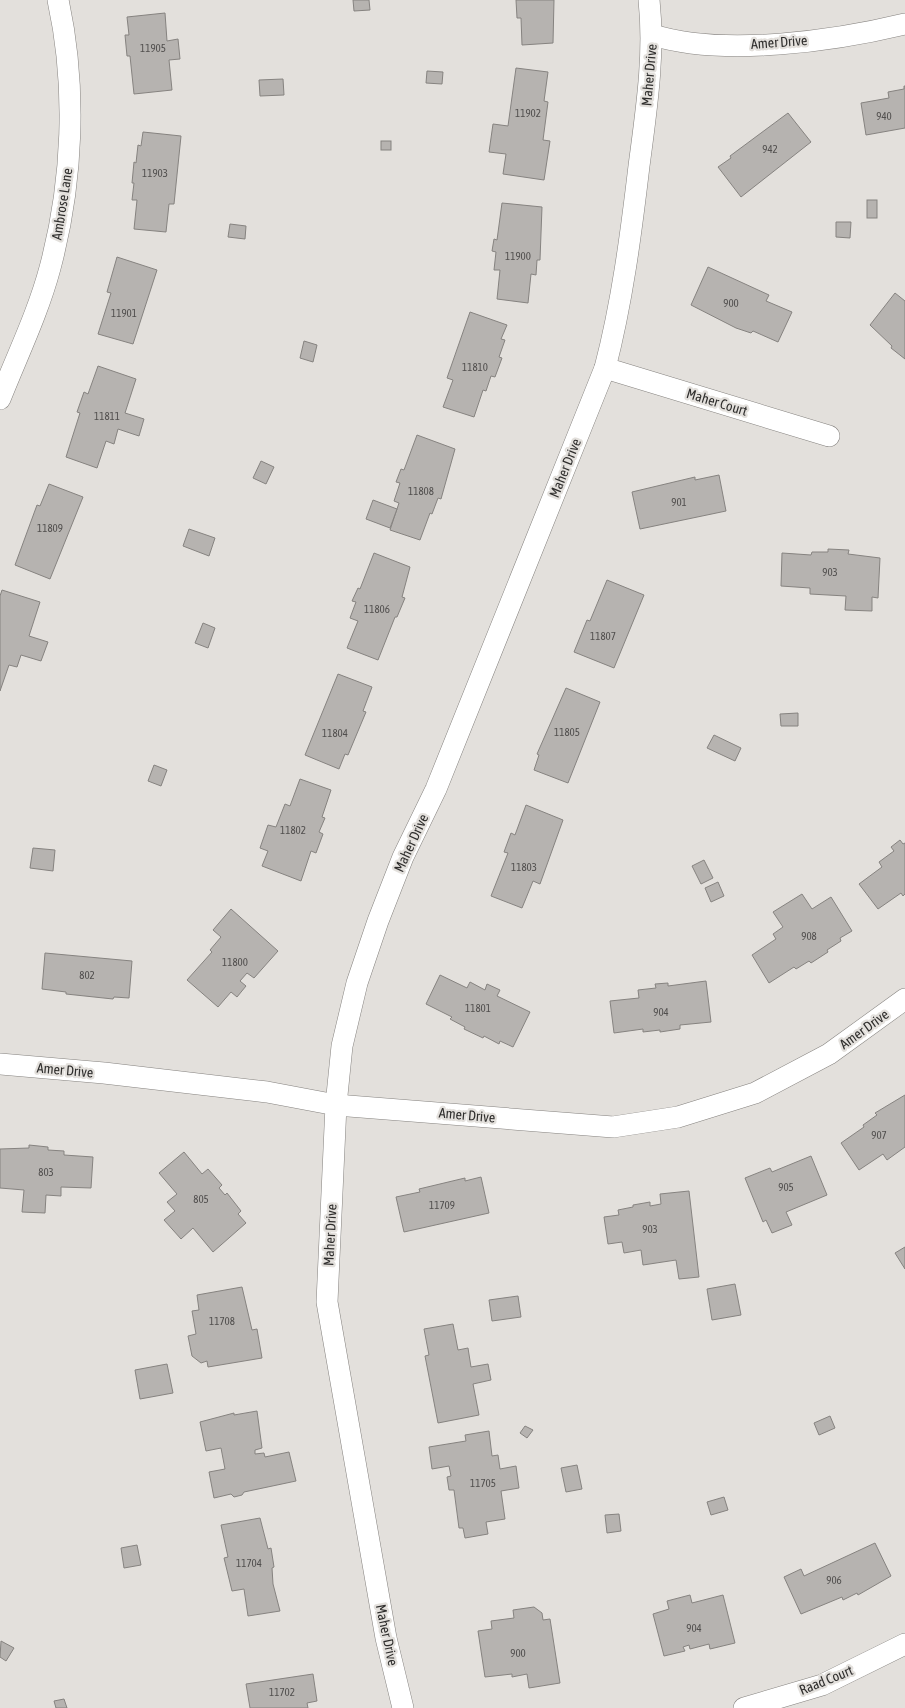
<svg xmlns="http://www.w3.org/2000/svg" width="905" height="1708" viewBox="0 0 905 1708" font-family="'Asap Condensed',sans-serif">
<rect width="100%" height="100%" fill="#e3e0dc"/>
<g fill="#b6b3b0" stroke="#868380">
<polygon points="353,0 369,0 370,10 354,11"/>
<polygon points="516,0 554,0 553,43 522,45 521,18 517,18"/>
<polygon points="165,13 167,41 178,39 180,59 169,60 172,90 134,94 130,56 127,56 125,35 129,35 127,17"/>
<polygon points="516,68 548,72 544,101 548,102 543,140 550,141 544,180 503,174 506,154 489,152 493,124 508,126"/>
<polygon points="427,71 443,72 442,84 426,83"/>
<polygon points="283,79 284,95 260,96 259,80"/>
<polygon points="904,86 905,86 905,128 866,135 861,103 889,98 888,92 904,89"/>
<polygon points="788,113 811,142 741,197 718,167 731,158 730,156"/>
<polygon points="143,132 181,136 174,204 169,204 166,232 134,229 137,200 132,200 134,183 132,183 134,162 136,163 138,145 141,146"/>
<rect x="381" y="141" width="10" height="9"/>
<rect x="867" y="200" width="10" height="18"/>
<polygon points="502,203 542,207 540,260 537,260 536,275 531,274 528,303 497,299 500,270 494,270 496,252 492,251 494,239 497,240"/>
<polygon points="836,222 851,222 850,238 836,237"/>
<polygon points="230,224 246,226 245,239 228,237"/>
<polygon points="117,257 157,270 133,344 98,334 111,293 107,292"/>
<polygon points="708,267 769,295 766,301 792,312 778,342 753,331 751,333 736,328 691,305"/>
<polygon points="895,293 905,301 905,359 891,348 892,346 870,325"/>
<polygon points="470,312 507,325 501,339 505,340 499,357 502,358 495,377 491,376 486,391 483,390 474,417 443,407 453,380 447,378"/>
<polygon points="304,341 317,345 313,362 300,358"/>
<polygon points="98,366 136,379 125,413 144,419 139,436 118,429 114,444 106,441 97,468 66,457 80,413 77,412 84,392 88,394"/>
<polygon points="417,435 455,449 441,499 438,498 432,514 430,513 420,540 390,530 399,503 394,501 400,483 396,482 401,469 404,470"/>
<polygon points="261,461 274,467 266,484 253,478"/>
<polygon points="719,475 726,511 640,529 632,492 695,477 695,480"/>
<polygon points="49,484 83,497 50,579 15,565 37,505 40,506"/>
<polygon points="373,500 397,509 390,528 366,519"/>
<polygon points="189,529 215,538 209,556 183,546"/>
<polygon points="828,549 849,550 848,554 880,558 878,598 872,597 872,611 845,610 846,596 810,594 810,588 781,586 782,553 811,555 812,552 828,552"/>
<polygon points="374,553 410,567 402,597 405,598 397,617 395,617 378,660 347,648 358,621 350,618 356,602 352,601 358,588 360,589"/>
<polygon points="607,580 644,595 614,668 574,652 587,620 590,621"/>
<polygon points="2,590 40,602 29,636 48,642 41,661 21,655 17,667 9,665 0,691 0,596"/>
<polygon points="203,623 215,628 208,648 195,643"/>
<polygon points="338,674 372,687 363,711 366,712 348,755 345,754 339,769 305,755"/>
<polygon points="566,688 600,702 568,783 534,770 539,755 537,754"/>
<polygon points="798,713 798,726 781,726 780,714"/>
<polygon points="714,735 741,748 735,761 707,748"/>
<polygon points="154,765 167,770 161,786 148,781"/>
<polygon points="300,779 331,790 322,817 325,818 319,832 323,834 316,853 311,851 301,881 262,866 268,851 260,848 268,825 276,827 285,804 290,806"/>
<polygon points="526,805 563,820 540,884 533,881 522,908 491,896 508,853 504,852 511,833 515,835"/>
<polygon points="900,840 903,844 905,843 905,894 903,896 901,893 878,909 859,884 882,867 879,862 894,851 891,847"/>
<polygon points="33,848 55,850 53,871 30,868"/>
<polygon points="704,860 713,878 701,884 692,866"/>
<polygon points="718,882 724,896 711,902 705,888"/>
<polygon points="802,894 812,909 831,897 852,931 840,938 841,941 827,950 828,952 811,963 809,961 796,969 794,967 769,983 752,955 776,939 773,934 783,927 773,912"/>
<polygon points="231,909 278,951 254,978 247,973 240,981 246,986 237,997 231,992 218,1007 187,980 212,952 210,950 221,937 213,930"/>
<polygon points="45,953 132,961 129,998 114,997 113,999 66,994 66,992 42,989"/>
<polygon points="440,975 467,988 470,982 485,990 487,984 500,990 497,996 530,1012 513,1047 500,1041 499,1044 484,1036 483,1038 464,1029 465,1027 450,1019 452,1017 426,1004"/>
<polygon points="706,981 711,1022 680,1025 680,1029 660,1032 660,1030 643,1032 643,1029 614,1033 610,1001 639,998 638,990 656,988 655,984 668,983 668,986"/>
<polygon points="905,1095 905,1147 887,1160 883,1154 859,1170 841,1143 864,1127 863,1125 877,1115 875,1113"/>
<polygon points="29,1145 48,1147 48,1150 64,1151 64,1155 93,1157 91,1188 61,1187 61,1196 46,1195 45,1213 22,1212 24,1190 0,1188 0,1149 29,1148"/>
<polygon points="184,1152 202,1174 208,1169 222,1185 219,1188 225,1195 227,1193 241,1211 238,1214 246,1223 213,1252 193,1228 181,1239 164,1220 175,1211 167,1202 177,1194 159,1173"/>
<polygon points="811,1156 827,1195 786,1212 792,1225 772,1233 766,1220 763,1222 745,1178 770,1168 772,1172"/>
<polygon points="481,1177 489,1213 404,1232 396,1197 420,1192 419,1189 465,1178 465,1181"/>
<polygon points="689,1191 699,1277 679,1279 676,1260 643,1265 641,1250 624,1253 622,1242 608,1244 604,1217 619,1215 618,1210 633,1207 633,1205 650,1202 650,1206 661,1204 660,1194"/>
<polygon points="905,1247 905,1269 895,1253"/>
<polygon points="735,1284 741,1315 712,1320 707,1289"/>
<polygon points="242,1287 252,1330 257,1329 262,1358 208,1367 207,1361 201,1363 192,1356 188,1336 196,1334 192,1311 199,1310 197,1295"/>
<polygon points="518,1296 521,1317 492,1321 489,1300"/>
<polygon points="453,1324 458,1350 468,1348 471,1367 488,1364 491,1380 473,1384 479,1415 438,1423 425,1356 429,1355 424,1329"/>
<polygon points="167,1364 173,1393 140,1399 135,1370"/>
<polygon points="257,1411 262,1448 255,1450 255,1454 264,1453 265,1457 289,1452 296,1481 244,1492 242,1495 234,1497 231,1494 214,1498 209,1472 225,1469 221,1448 206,1451 200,1422 234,1413 234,1415"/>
<polygon points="830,1416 835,1428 819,1435 814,1423"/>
<polygon points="525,1426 533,1430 527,1438 520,1433"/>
<polygon points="489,1431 492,1456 498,1455 500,1469 516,1466 519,1488 501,1491 505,1519 486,1522 488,1534 465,1538 463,1528 459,1528 454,1490 449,1490 447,1477 451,1476 449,1466 432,1469 429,1447 466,1441 465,1435"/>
<polygon points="577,1465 582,1489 566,1492 561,1468"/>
<polygon points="724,1497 728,1510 711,1515 707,1502"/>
<polygon points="619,1514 621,1531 607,1533 605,1515"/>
<polygon points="260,1518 268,1549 271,1548 274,1567 272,1568 273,1584 280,1611 248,1616 244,1589 232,1591 224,1558 228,1557 221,1525"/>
<polygon points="875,1543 891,1576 858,1595 857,1593 843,1600 842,1597 801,1614 784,1577 801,1569 804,1576"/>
<polygon points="137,1545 141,1565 124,1568 121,1548"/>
<polygon points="690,1595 692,1603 723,1595 735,1643 710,1649 709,1644 690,1649 689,1645 683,1647 685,1651 664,1656 653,1614 669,1609 667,1601"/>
<polygon points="534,1607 542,1613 543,1620 550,1619 560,1683 529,1688 527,1674 512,1677 512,1674 485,1677 478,1631 492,1629 491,1621 514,1618 513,1610"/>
<polygon points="1,1641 14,1648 6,1661 0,1657"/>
<polygon points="313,1674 317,1701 307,1703 308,1708 250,1708 246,1684"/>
<polygon points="64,1699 67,1708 56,1708 54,1701"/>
</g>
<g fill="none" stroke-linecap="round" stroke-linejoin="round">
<g stroke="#85827f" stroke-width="22">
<g id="street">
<path d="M653,35C723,57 835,41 905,24"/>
<polyline points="605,368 829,436"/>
<path d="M0,399C17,356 38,313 50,268C73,182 77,87 58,0"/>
<polyline points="0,1064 104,1073 267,1092 336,1105 613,1127 678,1117 755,1093 829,1054 905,999"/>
<path d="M403,1708L386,1638L327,1302L336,1105L342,1046L357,983L378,921L403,857L436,789L605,368C622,303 631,234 639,166C646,112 655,55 649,0"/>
<polyline points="744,1708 822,1685 905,1644"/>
</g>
</g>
<use href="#street" stroke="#fff" stroke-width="21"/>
</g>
<g text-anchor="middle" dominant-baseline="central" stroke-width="4.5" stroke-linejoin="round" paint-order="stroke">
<g font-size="11" fill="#514f4e">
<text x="153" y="48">11905</text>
<text x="528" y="113">11902</text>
<text x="884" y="116">940</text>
<text x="770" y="149">942</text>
<text x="155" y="173">11903</text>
<text x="518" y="256">11900</text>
<text x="731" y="303">900</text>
<text x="124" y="313">11901</text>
<text x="475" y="367">11810</text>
<text x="107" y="416">11811</text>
<text x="421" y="491">11808</text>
<text x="679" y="502">901</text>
<text x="50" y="528">11809</text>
<text x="830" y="572">903</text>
<text x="377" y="609">11806</text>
<text x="603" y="636">11807</text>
<text x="567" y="732">11805</text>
<text x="335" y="733">11804</text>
<text x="293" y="830">11802</text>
<text x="524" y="867">11803</text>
<text x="809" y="936">908</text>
<text x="235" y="962">11800</text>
<text x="87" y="975">802</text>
<text x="478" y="1008">11801</text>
<text x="661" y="1012">904</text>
<text x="879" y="1135">907</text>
<text x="46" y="1172">803</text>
<text x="786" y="1187">905</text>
<text x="201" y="1199">805</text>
<text x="442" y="1205">11709</text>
<text x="650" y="1229">903</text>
<text x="222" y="1321">11708</text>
<text x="483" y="1483">11705</text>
<text x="249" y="1563">11704</text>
<text x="834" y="1580">906</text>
<text x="694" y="1628">904</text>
<text x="518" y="1653">900</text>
<text x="282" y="1692">11702</text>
</g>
<g font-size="14" fill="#2f2e2d" stroke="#e3e0dc">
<text transform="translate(779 42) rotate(-4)">Amer Drive</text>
<text transform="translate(649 75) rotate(-85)">Maher Drive</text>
<text transform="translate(62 204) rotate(-81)">Ambrose Lane</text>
<text transform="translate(717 402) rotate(17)">Maher Court</text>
<text transform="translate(565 468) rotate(-68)">Maher Drive</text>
<text transform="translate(411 843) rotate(-65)">Maher Drive</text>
<text transform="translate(864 1029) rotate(-36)">Amer Drive</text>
<text transform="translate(65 1070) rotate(5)">Amer Drive</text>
<text transform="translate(467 1115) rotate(5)">Amer Drive</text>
<text transform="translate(330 1235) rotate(-87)">Maher Drive</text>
<text transform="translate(387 1635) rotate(78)">Maher Drive</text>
<text transform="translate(826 1680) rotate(-22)">Raad Court</text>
</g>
</g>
</svg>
